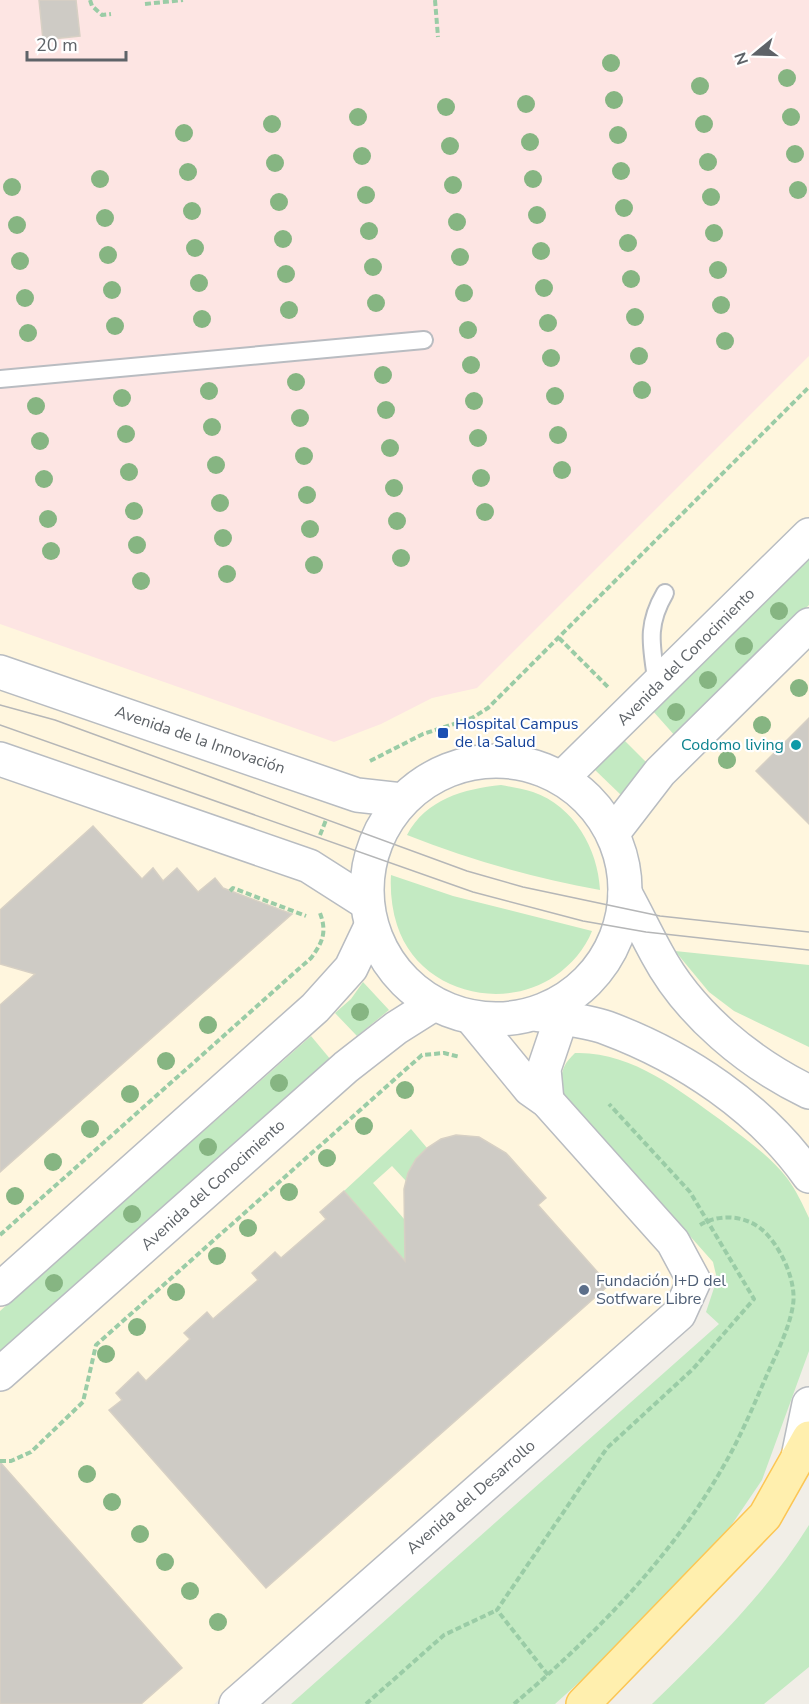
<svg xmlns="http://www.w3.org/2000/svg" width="809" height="1704" viewBox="0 0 809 1704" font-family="'Nunito Sans',sans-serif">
<rect width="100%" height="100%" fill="#f1eee7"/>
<polygon fill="#fff6de" points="0,0 809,0 809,1228 679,1293 214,1704 0,1704"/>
<polygon fill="#fde5e3" points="0,0 809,0 809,356 477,688 432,698 381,724 334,742 0,624"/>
<g fill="#c3eac2">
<polygon points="809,555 809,605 676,737 652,710"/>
<polygon points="623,739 649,765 621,795 593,768"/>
<path d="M501,785C511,787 523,789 533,792C574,806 598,849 600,890C533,878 470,860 407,835C426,799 464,789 501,785Z"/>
<path d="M391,875L453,896L592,931C585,949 571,965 555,976C501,1013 418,991 397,925C392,909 390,892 391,875Z"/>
<polygon points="675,951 809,965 809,1047 734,1011 709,992"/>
<polygon points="363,982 389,1010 357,1036 335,1013 351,999"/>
<polygon points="311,1036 331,1060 0,1353 0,1311"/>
<path d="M575,1053C631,1051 679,1090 722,1121C745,1139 769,1155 787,1178C796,1190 803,1205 809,1218V1351L762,1480L720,1542L657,1612L555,1704H291L719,1324L706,1312L717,1279L713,1262L563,1093C560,1075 561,1066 575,1053Z"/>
<polygon points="411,1129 427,1148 416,1159 406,1181 392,1166 373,1183 423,1241 423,1281 344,1191"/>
<path d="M809,1525V1667L764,1704H652C709,1648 767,1593 809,1525Z"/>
</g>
<g fill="#cecbc5" stroke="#d7d0c4" stroke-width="1.5">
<polygon points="39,0 76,0 80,36 43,40"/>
<polygon points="809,718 809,824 756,771"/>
<polygon points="93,826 142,879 153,868 163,881 177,868 198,892 215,878 223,888 292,914 0,1172 0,1005 35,974 0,964 0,910"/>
<polygon points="456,1135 479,1137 506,1153 546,1198 538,1205 609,1285 266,1588 109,1410 122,1400 116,1393 138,1372 146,1381 190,1339 184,1333 207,1312 213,1319 258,1280 252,1273 275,1252 281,1258 326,1219 320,1212 344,1191 405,1261 404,1189 408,1173 416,1159 427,1148 441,1139"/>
<polygon points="0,1462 182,1668 141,1704 0,1704"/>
</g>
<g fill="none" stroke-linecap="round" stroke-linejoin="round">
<g stroke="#b9bcc1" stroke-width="20">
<g id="lane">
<polyline points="0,379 424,340"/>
<path d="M657,685C652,647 645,627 665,593"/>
</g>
</g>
<g stroke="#b9bcc1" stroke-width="36">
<g id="street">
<polyline points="547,1101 544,1069 568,998"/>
<polyline points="0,1289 315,1008 351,968 371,926"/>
<polyline points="0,1374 346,1067 396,1028 434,1004"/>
<polyline points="236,1704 679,1314 694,1281 673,1242 547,1101 530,1089 471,1017"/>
</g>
</g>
<g stroke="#b8bcc1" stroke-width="36">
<g id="secondary">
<polyline points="0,672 357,795 402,800"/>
<polyline points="0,759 309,866 367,903"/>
<circle cx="496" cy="890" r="129"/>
<polyline points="562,778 809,535"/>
<polyline points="613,833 660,772 809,625"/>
<path d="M625,893C636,913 646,934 657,954C689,1014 749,1063 809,1092"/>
<path d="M535,1014C558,1018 585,1020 607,1028C685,1057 761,1108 809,1176"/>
<polyline points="798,1457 809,1404"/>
</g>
</g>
<g stroke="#fcc654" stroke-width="36">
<polyline id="primary" points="583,1704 765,1516 809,1438"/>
</g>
<g stroke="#9acca6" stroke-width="4" stroke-dasharray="6 3" stroke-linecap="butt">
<polyline points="90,0 92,6 102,15 111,14"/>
<polyline points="435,0 438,37"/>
<polyline points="145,4 183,0"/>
<polyline points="559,638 608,687"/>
<polyline points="370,761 423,734 472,718 488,708 809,387"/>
<polyline points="320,835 326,820"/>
<polyline points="230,891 233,888 306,916"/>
<path d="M0,1235L311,958C323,942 327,932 320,913"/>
<polyline points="0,1461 11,1461 31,1452 83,1402 96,1345 422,1055 444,1053 460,1057"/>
<polyline points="548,1675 497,1610 607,1448 693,1369 754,1299 690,1192 609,1104"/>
<polyline points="366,1704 444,1635 497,1610"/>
<path d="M514,1704C593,1637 671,1558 723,1467C740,1438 753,1407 766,1377C776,1354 789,1330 793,1305C797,1280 779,1243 760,1228C743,1215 718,1214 700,1225"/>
</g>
<use href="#lane" stroke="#fff" stroke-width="16"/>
<use href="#street" stroke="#fff" stroke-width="33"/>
<use href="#secondary" stroke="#fff" stroke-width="33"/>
<use href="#primary" stroke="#ffefae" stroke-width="33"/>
<g stroke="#b5b6b7" stroke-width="1.5">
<polyline points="0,705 55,720 467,871 523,887 660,916 809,932"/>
<polyline points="0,725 473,892 583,921 646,932 809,950"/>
</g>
</g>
<g fill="#86b582">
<circle cx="611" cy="63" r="9"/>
<circle cx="787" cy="78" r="9"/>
<circle cx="700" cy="86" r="9"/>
<circle cx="614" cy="100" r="9"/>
<circle cx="526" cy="104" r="9"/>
<circle cx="446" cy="107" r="9"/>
<circle cx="358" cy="117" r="9"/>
<circle cx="791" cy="117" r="9"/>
<circle cx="272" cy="124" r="9"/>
<circle cx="704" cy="124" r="9"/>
<circle cx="184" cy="133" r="9"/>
<circle cx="618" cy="135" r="9"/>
<circle cx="530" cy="142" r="9"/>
<circle cx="450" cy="146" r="9"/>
<circle cx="795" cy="154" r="9"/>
<circle cx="362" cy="156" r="9"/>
<circle cx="708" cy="162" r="9"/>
<circle cx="275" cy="163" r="9"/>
<circle cx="621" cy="171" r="9"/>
<circle cx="188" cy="172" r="9"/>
<circle cx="100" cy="179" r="9"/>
<circle cx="533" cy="179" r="9"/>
<circle cx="453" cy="185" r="9"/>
<circle cx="12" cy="187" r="9"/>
<circle cx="798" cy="190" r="9"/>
<circle cx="366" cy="195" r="9"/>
<circle cx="711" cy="197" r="9"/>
<circle cx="279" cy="202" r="9"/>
<circle cx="624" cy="208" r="9"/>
<circle cx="192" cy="211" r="9"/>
<circle cx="537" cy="215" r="9"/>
<circle cx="105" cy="218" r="9"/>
<circle cx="457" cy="222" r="9"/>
<circle cx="17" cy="225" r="9"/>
<circle cx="369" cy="231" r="9"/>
<circle cx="714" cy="233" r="9"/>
<circle cx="283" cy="239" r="9"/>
<circle cx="628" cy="243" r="9"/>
<circle cx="195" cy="248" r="9"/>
<circle cx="541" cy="251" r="9"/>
<circle cx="108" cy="255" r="9"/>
<circle cx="460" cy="257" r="9"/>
<circle cx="20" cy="261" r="9"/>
<circle cx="373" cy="267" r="9"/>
<circle cx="718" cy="270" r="9"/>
<circle cx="286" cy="274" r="9"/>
<circle cx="631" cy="279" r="9"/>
<circle cx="199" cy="283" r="9"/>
<circle cx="544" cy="288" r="9"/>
<circle cx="112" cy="290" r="9"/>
<circle cx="464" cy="293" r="9"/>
<circle cx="25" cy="298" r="9"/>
<circle cx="376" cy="303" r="9"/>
<circle cx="721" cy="305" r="9"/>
<circle cx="289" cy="310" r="9"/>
<circle cx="635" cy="317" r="9"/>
<circle cx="202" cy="319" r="9"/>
<circle cx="548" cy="323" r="9"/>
<circle cx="115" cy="326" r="9"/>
<circle cx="468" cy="330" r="9"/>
<circle cx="28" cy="333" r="9"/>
<circle cx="725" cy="341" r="9"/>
<circle cx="639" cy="356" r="9"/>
<circle cx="551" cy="358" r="9"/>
<circle cx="471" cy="365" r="9"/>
<circle cx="383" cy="375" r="9"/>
<circle cx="296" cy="382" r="9"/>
<circle cx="642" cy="390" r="9"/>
<circle cx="209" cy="391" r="9"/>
<circle cx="555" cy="396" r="9"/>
<circle cx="122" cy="398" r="9"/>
<circle cx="474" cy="401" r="9"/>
<circle cx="36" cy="406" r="9"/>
<circle cx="386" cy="410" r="9"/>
<circle cx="300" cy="418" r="9"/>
<circle cx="212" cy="427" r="9"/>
<circle cx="126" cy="434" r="9"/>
<circle cx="558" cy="435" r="9"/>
<circle cx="478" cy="438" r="9"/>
<circle cx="40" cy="441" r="9"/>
<circle cx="390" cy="448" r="9"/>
<circle cx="304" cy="456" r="9"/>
<circle cx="216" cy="465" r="9"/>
<circle cx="562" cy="470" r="9"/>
<circle cx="129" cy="472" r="9"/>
<circle cx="481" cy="478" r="9"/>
<circle cx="44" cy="479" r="9"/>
<circle cx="394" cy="488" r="9"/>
<circle cx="307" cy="495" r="9"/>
<circle cx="220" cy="503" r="9"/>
<circle cx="134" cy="511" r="9"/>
<circle cx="485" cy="512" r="9"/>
<circle cx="48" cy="519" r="9"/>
<circle cx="397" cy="521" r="9"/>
<circle cx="310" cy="529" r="9"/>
<circle cx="223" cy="538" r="9"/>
<circle cx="137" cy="545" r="9"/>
<circle cx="51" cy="551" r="9"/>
<circle cx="401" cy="558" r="9"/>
<circle cx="314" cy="565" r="9"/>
<circle cx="227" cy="574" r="9"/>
<circle cx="141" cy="581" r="9"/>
<circle cx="779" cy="611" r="9"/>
<circle cx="744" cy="646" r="9"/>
<circle cx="708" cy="680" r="9"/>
<circle cx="799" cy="688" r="9"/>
<circle cx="676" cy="712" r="9"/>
<circle cx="762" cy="725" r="9"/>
<circle cx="727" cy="760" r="9"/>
<circle cx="360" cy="1012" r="9"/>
<circle cx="208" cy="1025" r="9"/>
<circle cx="166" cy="1061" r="9"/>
<circle cx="279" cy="1083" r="9"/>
<circle cx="405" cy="1090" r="9"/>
<circle cx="130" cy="1094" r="9"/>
<circle cx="364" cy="1126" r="9"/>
<circle cx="90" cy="1129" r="9"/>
<circle cx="208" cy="1147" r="9"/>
<circle cx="327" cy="1158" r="9"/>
<circle cx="53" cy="1162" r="9"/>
<circle cx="289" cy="1192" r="9"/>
<circle cx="15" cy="1196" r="9"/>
<circle cx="132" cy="1214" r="9"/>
<circle cx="248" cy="1228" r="9"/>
<circle cx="217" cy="1256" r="9"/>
<circle cx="54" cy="1283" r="9"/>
<circle cx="176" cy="1292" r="9"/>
<circle cx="137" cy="1327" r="9"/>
<circle cx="106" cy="1354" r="9"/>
<circle cx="87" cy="1474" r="9"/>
<circle cx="112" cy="1502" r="9"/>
<circle cx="140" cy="1534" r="9"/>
<circle cx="165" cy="1562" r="9"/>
<circle cx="190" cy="1591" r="9"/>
<circle cx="218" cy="1622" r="9"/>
</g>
<rect fill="#1a4fb4" stroke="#fff" stroke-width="2" x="437" y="727" width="12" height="12" rx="3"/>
<circle fill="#0f9aa8" stroke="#fff" stroke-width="2" cx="796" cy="745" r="6"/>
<circle fill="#5c6f8a" stroke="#fff" stroke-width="2" cx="584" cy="1290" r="6"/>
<g text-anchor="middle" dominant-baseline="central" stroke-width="4.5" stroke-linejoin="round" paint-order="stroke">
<g font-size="16" fill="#5e6368" stroke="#fff">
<text transform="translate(686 657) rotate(-45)">Avenida del Conocimiento</text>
<text transform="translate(200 740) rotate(19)">Avenida de la Innovación</text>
<text transform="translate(213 1185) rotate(-42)">Avenida del Conocimiento</text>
<text transform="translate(471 1497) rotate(-41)">Avenida del Desarrollo</text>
</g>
<g font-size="16" fill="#164399" stroke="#fff" text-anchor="start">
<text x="455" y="724">Hospital Campus<tspan x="455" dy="18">de la Salud</tspan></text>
</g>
<g font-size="16" fill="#0d838f" stroke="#fff" text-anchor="end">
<text x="784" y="745">Codomo living</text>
</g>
<g font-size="16" fill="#4e5e75" stroke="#fff" text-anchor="start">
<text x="596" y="1281">Fundación I+D del<tspan x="596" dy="18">Sotfware Libre</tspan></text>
</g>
</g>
<g transform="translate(755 54) rotate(251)" stroke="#ffffff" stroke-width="4.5" paint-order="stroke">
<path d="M0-4.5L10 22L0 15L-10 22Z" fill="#5e6368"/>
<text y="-9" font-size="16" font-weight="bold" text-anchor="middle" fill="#5e6368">N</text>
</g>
<path d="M27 51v9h99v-9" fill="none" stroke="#5e6368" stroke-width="3"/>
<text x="36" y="51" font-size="18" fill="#5e6368" stroke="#ffffff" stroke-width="4.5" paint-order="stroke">20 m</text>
</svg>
